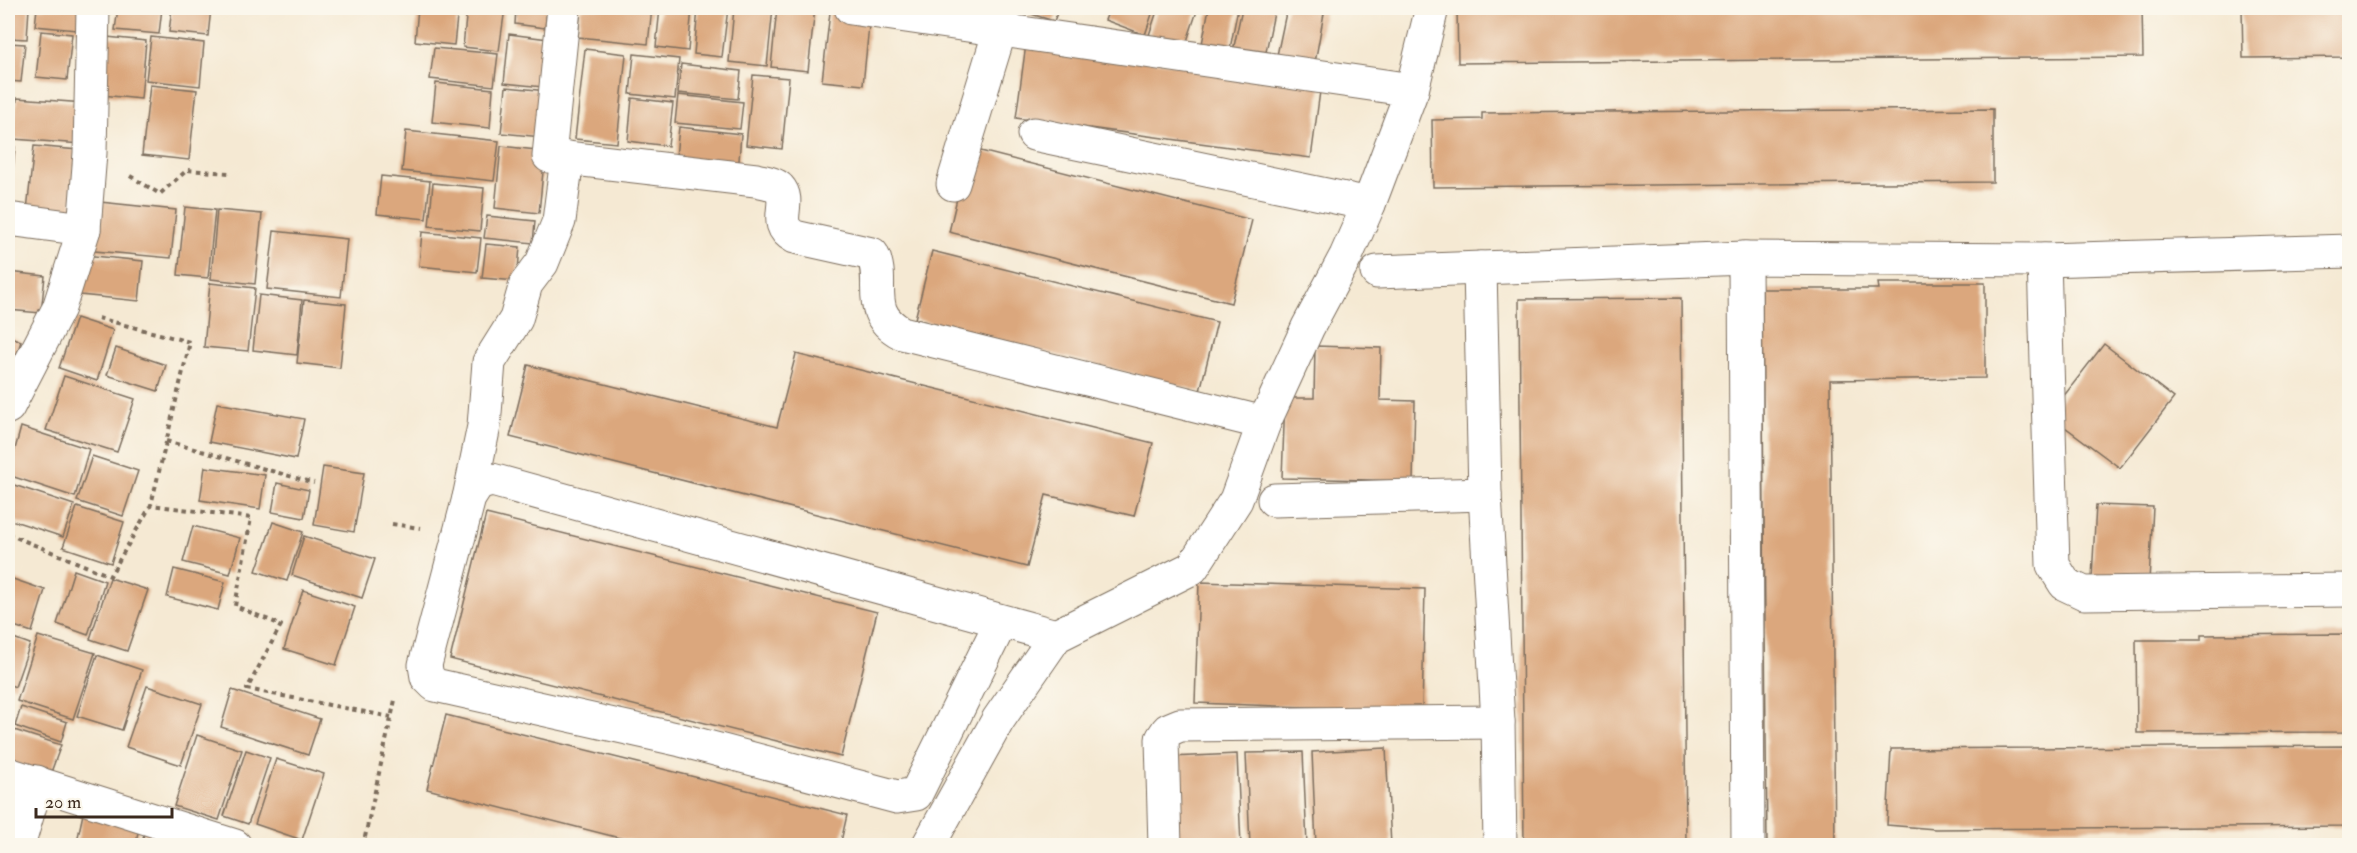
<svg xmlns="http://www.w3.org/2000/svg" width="2357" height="853" viewBox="0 0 2357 853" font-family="'IM FELL Double Pica',serif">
<rect width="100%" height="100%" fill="#fbf7ec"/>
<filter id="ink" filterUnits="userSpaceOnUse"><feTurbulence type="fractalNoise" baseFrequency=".0167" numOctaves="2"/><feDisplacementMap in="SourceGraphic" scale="12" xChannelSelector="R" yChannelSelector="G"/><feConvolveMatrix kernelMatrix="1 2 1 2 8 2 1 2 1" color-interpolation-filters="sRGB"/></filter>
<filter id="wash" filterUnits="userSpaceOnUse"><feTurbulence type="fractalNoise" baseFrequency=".008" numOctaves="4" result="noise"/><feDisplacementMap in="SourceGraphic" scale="24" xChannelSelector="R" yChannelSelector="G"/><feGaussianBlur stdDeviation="1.35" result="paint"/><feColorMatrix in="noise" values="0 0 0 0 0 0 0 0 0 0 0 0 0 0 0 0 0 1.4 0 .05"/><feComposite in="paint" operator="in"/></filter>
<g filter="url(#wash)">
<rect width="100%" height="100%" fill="#f5e9d3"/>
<g id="blocks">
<g fill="#dba77d">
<polygon points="8,8 29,8 27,39 8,38"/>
<polygon points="37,8 89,8 87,31 35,26"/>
<polygon points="118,8 162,8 159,34 115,30"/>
<polygon points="172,8 211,8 208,36 169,32"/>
<polygon points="418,8 458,8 454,45 415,41"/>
<polygon points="467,8 505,8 499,51 463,47"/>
<polygon points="516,8 547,8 545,28 515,24"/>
<polygon points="581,8 652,8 648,44 578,37"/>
<polygon points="660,8 692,8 688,51 656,47"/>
<polygon points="698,8 728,8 722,57 694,54"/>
<polygon points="734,8 773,8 767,66 729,62"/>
<polygon points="777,8 815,8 808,71 771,67"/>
<polygon points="1030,8 1059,8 1054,21 1028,13"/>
<polygon points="1110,8 1154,8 1145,35 1105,20"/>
<polygon points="1158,8 1198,8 1185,47 1149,35"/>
<polygon points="1209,8 1238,8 1229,54 1201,49"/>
<polygon points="1242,8 1275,8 1265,57 1233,51"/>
<polygon points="1287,8 1325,8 1314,68 1276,60"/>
<polygon points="1457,8 2142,8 2143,57 1458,63"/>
<polygon points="2242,8 2349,8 2349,57 2243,58"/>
<polygon points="830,12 870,16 863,85 822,81"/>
<polygon points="41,31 72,34 67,80 36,77"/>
<polygon points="509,34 548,39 543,87 504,83"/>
<polygon points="97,36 146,41 141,99 92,94"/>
<polygon points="151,37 204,43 200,86 146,80"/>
<polygon points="8,43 25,44 21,82 8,81"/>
<polygon points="1026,44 1321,84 1311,158 1016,118"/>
<polygon points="434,48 498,54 494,86 430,79"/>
<polygon points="585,49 626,54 617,143 575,139"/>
<polygon points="634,54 679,59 675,99 630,94"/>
<polygon points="681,64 741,71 738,99 678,93"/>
<polygon points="753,75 789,78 782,149 746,145"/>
<polygon points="436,83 493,89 490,128 432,122"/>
<polygon points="8,85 13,85 11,115 8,114"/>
<polygon points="150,85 197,90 189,160 142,155"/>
<polygon points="506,87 548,91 542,137 501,133"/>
<polygon points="678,95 743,102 740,129 675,123"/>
<polygon points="17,98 85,103 82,144 13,139"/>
<polygon points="632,98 673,103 668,146 628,141"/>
<polygon points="1993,109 1993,182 1433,187 1432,120 1482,119 1482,113"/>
<polygon points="8,121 13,121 12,140 8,140"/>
<polygon points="679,127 741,134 738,174 675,167"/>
<polygon points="406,131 499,141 494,181 402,171"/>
<polygon points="8,146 15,147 13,169 8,168"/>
<polygon points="34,146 78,150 71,215 27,210"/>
<polygon points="501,146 545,151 539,213 495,208"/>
<polygon points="969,148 1252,220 1231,303 949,232"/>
<polygon points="8,172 12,173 9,210 8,210"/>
<polygon points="381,176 430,181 426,219 377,214"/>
<polygon points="433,183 484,188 480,231 429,226"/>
<polygon points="100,202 176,210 171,258 95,251"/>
<polygon points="185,207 215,210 208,278 178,275"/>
<polygon points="217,210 262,214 255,284 211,279"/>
<polygon points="487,216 535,221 533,243 484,238"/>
<polygon points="274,231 347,239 341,297 267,289"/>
<polygon points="422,232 481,238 477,272 419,266"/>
<polygon points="486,244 520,247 517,281 482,278"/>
<polygon points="932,251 1217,322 1200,391 915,319"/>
<polygon points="84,255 143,261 139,301 80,295"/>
<polygon points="8,272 45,276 41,313 8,310"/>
<polygon points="210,283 255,288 248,351 204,347"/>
<polygon points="1878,283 1985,283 1985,378 1830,380 1835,846 1767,846 1762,289 1879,289"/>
<polygon points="259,295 302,300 297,355 253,350"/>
<polygon points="1681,298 1686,846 1524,846 1519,299"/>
<polygon points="304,300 346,304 340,368 297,363"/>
<polygon points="76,318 113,330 97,381 59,368"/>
<polygon points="8,336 21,341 8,382"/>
<polygon points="2104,344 2174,398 2120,468 2049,415"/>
<polygon points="1315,346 1381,348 1380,400 1415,401 1413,481 1282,478 1285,398 1314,398"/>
<polygon points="116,348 166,365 158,391 107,375"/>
<polygon points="796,354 1153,443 1134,516 1046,495 1027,567 510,437 528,365 777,427"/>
<polygon points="64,376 135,399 117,452 46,430"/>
<polygon points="217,403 304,419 296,459 209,442"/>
<polygon points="21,427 89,449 75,497 8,475"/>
<polygon points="92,456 138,471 123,516 77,501"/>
<polygon points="205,467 265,475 260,509 200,500"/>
<polygon points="323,467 364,473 354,532 314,525"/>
<polygon points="8,483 74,505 63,537 8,519"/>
<polygon points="277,483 309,490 304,518 272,512"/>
<polygon points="2096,505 2153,507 2149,581 2092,578"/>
<polygon points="77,507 124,522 111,563 63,547"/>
<polygon points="486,514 877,612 841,757 450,659"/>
<polygon points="273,522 303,532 287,581 256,571"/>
<polygon points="193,526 240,538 230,574 183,562"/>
<polygon points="304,536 375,559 362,598 292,575"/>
<polygon points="174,569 225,582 218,610 167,597"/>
<polygon points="74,570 105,581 88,635 57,624"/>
<polygon points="10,578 45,590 32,632 8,624"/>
<polygon points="110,578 148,590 127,651 90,639"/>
<polygon points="1199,582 1425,589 1422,711 1195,703"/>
<polygon points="303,590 355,607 336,665 284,649"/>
<polygon points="2349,634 2349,732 2137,733 2136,640 2201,640 2201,635"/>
<polygon points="8,636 30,644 15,687 8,684"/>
<polygon points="38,636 95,653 73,719 17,701"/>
<polygon points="97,655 142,670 122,730 77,716"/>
<polygon points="147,686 202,704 181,765 126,747"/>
<polygon points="232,690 320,719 308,755 221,727"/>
<polygon points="21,707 67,722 61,742 15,726"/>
<polygon points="446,715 847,815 840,846 651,846 427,789"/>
<polygon points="8,728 61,745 50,775 8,761"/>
<polygon points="197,735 242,750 219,820 174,806"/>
<polygon points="2349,746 2349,826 1935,829 1887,825 1891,749"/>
<polygon points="1386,748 1391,846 1316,846 1312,752"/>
<polygon points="246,750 270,758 248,824 224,816"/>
<polygon points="1303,752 1307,846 1250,846 1246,753"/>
<polygon points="1237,754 1241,846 1174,846 1171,757"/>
<polygon points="276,759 324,774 302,840 255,824"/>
<polygon points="8,790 22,793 8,846"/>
<polygon points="83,814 139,828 135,846 76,846"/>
<polygon points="145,830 209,846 141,846"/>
</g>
</g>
</g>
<g filter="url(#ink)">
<use href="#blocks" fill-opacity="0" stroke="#7c6d5d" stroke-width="1.5"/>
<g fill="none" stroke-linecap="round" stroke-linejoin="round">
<g stroke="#7c6d5d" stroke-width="35">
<g id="street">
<path d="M564,8L549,156L756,180C763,182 774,183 779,188C793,203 770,224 795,237L872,254C887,281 862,312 902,333L1264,423"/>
<polyline points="851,8 1412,90"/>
<polyline points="1034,134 1369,204"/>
<polyline points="953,184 1000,30"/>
<polyline points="8,219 84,229"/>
<polyline points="1745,258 1748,846"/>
<polyline points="2044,260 2053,565 2065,584 2084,593 2350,590"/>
<polyline points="1480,268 1485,494 1498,722 1500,846"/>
<polyline points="1377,272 1745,258 2044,260 2350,251"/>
<polyline points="8,407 59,308 84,229 90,153 93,8"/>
<polyline points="469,498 484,426 489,362 516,319 526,284 542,263 559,221 567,158"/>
<polyline points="1274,500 1485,494"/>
<polyline points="1001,622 916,794 897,797 681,740 435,685 427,677 425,665 469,498 478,484 492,480 1056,636"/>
<polyline points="8,774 235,846"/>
<polyline points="18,846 37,782"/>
<polyline points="928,846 998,720 1056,636 1192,568 1236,500 1264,423 1308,327 1346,256 1369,204 1412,90 1432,8"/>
<polyline points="1165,846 1162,739 1168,730 1180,725 1498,722"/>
</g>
</g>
<g stroke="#7c6d5d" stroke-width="4" stroke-dasharray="4.5 4.5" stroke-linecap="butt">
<polyline points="130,176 160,194 187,170 229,173"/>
<polyline points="98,318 190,342 151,505"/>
<polyline points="166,441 314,483"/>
<polyline points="392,524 420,528"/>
<polyline points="8,534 110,576 151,505 251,518 235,606 281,625 247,689 391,717"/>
<polyline points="363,846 395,700"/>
</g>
<use href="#street" stroke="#fff" stroke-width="33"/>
</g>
</g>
<rect width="2357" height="853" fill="none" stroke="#fbf7ec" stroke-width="30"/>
<path d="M36 808v9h136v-9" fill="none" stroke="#3b2a1e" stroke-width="3"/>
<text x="45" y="808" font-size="18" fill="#3b2a1e" stroke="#fbf7ec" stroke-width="4.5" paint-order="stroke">20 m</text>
</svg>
